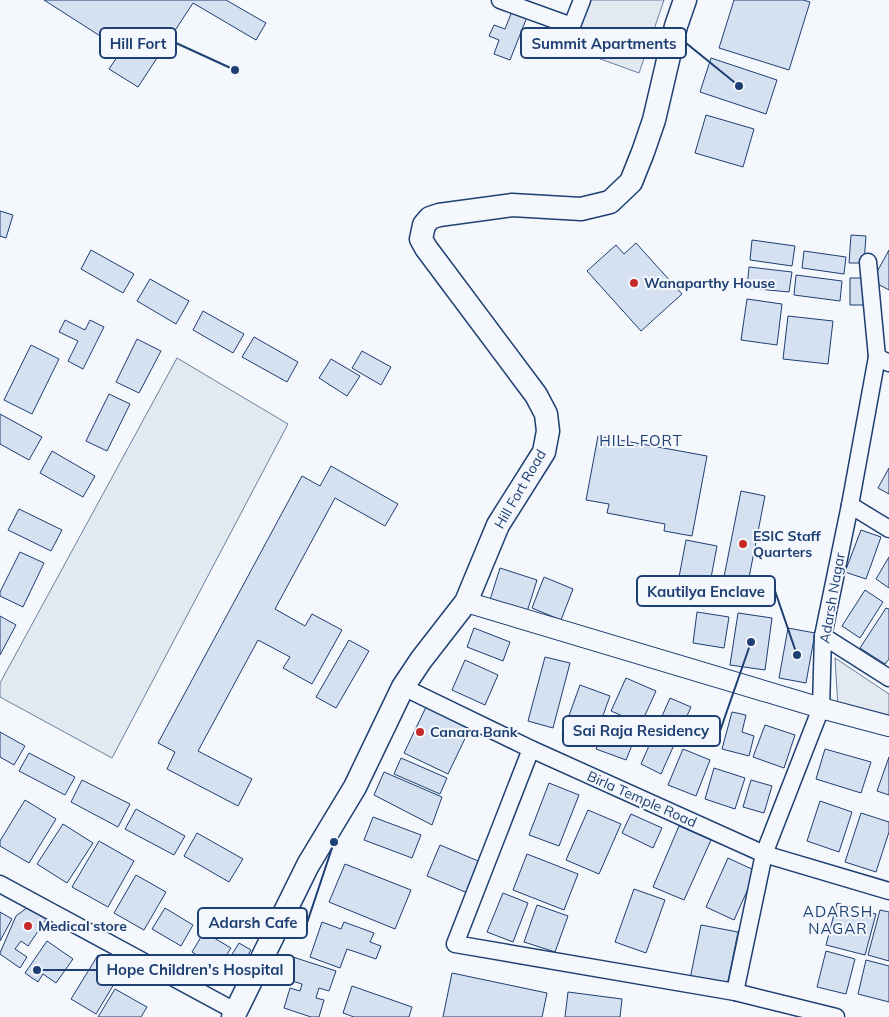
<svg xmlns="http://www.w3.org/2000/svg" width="889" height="1017" viewBox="0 0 889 1017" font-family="Mulish,sans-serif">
<rect width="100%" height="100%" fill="#f4f7fb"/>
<g fill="#e3e9f0" stroke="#687fa3">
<polygon points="588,0 664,0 639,73 573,49"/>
<polygon points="177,358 288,424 112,758 0,697 0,683"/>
<polygon points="835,658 889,694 889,720 838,708"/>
</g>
<g fill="#d5e0f0" stroke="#1d3f73">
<polygon points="44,0 226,0 266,23 256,40 193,3 138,87 109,69 122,50"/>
<polygon points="734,0 803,0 810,2 789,70 719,48"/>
<polygon points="514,6 529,12 510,60 494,54 499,40 489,36 494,25 505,29"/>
<polygon points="711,58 777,80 766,114 700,92"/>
<polygon points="706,115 754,129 743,167 695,153"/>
<polygon points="0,211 13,215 6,238 0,236"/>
<polygon points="851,235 866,236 864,263 849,263"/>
<polygon points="752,240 795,246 792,266 750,260"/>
<polygon points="636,243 682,294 641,331 587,271 616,245 624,254"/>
<polygon points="91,250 134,274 123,293 81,269"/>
<polygon points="889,250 889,290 872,281"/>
<polygon points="804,251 846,257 844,274 802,268"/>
<polygon points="749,267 792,272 789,292 747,288"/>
<polygon points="796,275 842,281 840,301 794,295"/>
<polygon points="850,278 865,278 864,305 850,305"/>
<polygon points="150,279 189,301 176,324 137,301"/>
<polygon points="747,299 782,304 777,345 741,340"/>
<polygon points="203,311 244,334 233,353 193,330"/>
<polygon points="788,316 833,321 828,364 783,359"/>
<polygon points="65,320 85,330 90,320 104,327 83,369 68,361 78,341 59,332"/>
<polygon points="254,337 298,362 287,382 242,357"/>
<polygon points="137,339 161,351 139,393 116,382"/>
<polygon points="31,345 59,359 32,414 4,400"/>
<polygon points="362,351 391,367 381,385 352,368"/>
<polygon points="331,359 360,376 347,396 319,378"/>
<polygon points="109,394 130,404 107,451 86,441"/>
<polygon points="0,414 42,437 29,460 0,444"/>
<polygon points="598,436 707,456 692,536 664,531 665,524 607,513 609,504 586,500"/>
<polygon points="52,451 95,476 83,497 40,473"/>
<polygon points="331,466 398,504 385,526 335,498 275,609 305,626 312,614 342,630 312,684 283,668 290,657 258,640 198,751 252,779 238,806 167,769 175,752 158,743 302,476 320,486"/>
<polygon points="889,468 889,494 878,488"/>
<polygon points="741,491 765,496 745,598 721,592"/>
<polygon points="19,509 62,530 51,551 8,530"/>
<polygon points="861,530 881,537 866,579 845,572"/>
<polygon points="686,540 717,546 707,599 676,593"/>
<polygon points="20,552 44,563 23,607 0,596 0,592"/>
<polygon points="889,557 889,588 876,579"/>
<polygon points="500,568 537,580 526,615 489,603"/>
<polygon points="544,577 573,589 561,620 532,608"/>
<polygon points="865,590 883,602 860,638 842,626"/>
<polygon points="886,608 889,609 889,659 885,664 860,648"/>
<polygon points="697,612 729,617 724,648 693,643"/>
<polygon points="738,613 772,618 765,670 730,665"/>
<polygon points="0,616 16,625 0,655"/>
<polygon points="474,628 510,642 503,661 467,647"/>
<polygon points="788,628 815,633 806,683 779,678"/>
<polygon points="349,640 369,651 336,708 316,697"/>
<polygon points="545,657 570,663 553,728 528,721"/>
<polygon points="465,660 498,675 485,705 452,690"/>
<polygon points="626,678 656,691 641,724 611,711"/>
<polygon points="580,685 610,696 592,746 562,735"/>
<polygon points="670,698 691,707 661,774 641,764"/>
<polygon points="427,705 471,726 448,774 404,753"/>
<polygon points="732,712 746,715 742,732 754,736 749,756 722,749"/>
<polygon points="609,717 639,728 626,760 596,749"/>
<polygon points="765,725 795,735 784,768 753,757"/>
<polygon points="0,732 25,746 14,765 0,757"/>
<polygon points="683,749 710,760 696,796 668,785"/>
<polygon points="825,749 871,762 861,793 816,779"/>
<polygon points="29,753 75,777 65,795 19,771"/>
<polygon points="889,757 889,795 877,791"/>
<polygon points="401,758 447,778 440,794 394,774"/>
<polygon points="714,768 745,778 735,809 705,799"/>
<polygon points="384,772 442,797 432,825 374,795"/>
<polygon points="82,780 130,804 118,827 71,802"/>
<polygon points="751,780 772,786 764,813 743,807"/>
<polygon points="549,783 579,795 559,846 529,835"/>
<polygon points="25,800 56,819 29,863 0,846 0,841"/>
<polygon points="820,801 852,812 839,852 807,841"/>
<polygon points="136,809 185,836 174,855 125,829"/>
<polygon points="588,810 621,824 599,874 566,860"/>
<polygon points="861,813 889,822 889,832 876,872 845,862"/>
<polygon points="631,814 662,828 653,848 622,833"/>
<polygon points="373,817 421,835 412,858 364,840"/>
<polygon points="63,824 93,843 67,883 37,864"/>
<polygon points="679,826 711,840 684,900 653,887"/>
<polygon points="197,833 243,859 229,882 184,856"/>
<polygon points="99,841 134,861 108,907 72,887"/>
<polygon points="440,845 483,863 470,894 427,876"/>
<polygon points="527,854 578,874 564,910 513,890"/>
<polygon points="728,858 756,871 734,920 706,907"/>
<polygon points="345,864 411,890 395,929 329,902"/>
<polygon points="136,875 166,892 144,930 114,913"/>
<polygon points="634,889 665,900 646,953 615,942"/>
<polygon points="503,893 528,903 513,942 487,932"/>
<polygon points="837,903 876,914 865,955 826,945"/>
<polygon points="32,904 49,915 28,946 21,941 15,949 27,957 20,968 0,954 0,953 16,916"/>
<polygon points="537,905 568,916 555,952 524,942"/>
<polygon points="165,908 193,925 181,946 152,929"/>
<polygon points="880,910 889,912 889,961 868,955"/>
<polygon points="0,912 12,919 0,941"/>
<polygon points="322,922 341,929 344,922 374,933 370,942 381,946 376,959 347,949 340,968 310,957"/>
<polygon points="701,925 738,932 727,986 690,979"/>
<polygon points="204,932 231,948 218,968 192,952"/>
<polygon points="47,941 73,959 56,983 43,974 38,982 25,973"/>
<polygon points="239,943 251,950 236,974 224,967"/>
<polygon points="826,951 855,959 846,994 817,987"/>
<polygon points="98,955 123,969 96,1014 71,999"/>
<polygon points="293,957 336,971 329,991 319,988 316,998 324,1000 319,1017 311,1017 284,1008 290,988 300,991 302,984 286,979"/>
<polygon points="866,960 889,966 889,1002 858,994"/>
<polygon points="452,973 547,993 542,1017 443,1017"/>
<polygon points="352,986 412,1007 409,1017 354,1017 343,1013"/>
<polygon points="115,989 147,1007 141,1017 98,1017"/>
<polygon points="568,992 622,999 620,1017 565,1017"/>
</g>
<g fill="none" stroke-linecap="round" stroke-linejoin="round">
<g stroke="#1d3f73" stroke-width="19">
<g id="minor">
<polyline points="500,0 569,25 573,23 582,0"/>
<polyline points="868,262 877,357"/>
<polyline points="850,505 889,529"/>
<polyline points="823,636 889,678"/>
<polyline points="403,687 531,749 764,854 889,891"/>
<polyline points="531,749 455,944 735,992 836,1017"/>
<polyline points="0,884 235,1011"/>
<polyline points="735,992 764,854 821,708 823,636 850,505 877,357 889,363"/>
</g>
</g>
<g stroke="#1d3f73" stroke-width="22">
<polyline id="tertiary" points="466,602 821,708 889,726"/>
</g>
<g stroke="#1d3f73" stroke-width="25">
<polyline id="secondary" points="233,1017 308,865 355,787 403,687 421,660 466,602 498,525 544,452 548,431 546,414 536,395 426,248 421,239 424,225 430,218 439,215 512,205 581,209 610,202 631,182 643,152 654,120 676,26 685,0"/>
</g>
<use href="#minor" stroke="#f4f7fb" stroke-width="16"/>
<use href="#tertiary" stroke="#f4f7fb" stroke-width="20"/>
<use href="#secondary" stroke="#f4f7fb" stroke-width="22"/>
</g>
<g fill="#c62828" stroke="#f4f7fb" stroke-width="2">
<circle cx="634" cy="283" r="5"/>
<circle cx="743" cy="544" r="5"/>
<circle cx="420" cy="732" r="5"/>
<circle cx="28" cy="926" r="5"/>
</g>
<g text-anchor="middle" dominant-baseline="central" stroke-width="4" stroke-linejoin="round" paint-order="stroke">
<g font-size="14" font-weight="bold" fill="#1d3f73" stroke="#f4f7fb" text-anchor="start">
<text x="644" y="283">Wanaparthy House</text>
<text x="753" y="536">ESIC Staff<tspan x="753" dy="16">Quarters</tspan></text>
<text x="430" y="732">Canara Bank</text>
<text x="38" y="926">Medical store</text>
</g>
<g font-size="14" fill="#1d3f73" stroke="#f4f7fb">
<text transform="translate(520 489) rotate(-60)">Hill Fort Road</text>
<text transform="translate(832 598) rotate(-80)">Adarsh Nagar</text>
<text transform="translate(642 799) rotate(24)">Birla Temple Road</text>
</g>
<g font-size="15" letter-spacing="1" fill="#1d3f73" stroke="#f4f7fb">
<text x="641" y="440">HILL FORT</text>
<text x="838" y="911">ADARSH<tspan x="838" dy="17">NAGAR</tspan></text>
</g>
</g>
<path fill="none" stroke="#1d3f73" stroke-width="2" d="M739 86L686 43M235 70L176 43M797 655L775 591M751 642L720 731M334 842L307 923M37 970L97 970"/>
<g fill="#1d3f73" stroke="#f4f7fb" stroke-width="2">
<circle cx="739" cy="86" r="5"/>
<circle cx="235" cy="70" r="5"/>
<circle cx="797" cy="655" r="5"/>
<circle cx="751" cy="642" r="5"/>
<circle cx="334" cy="842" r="5"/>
<circle cx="37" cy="970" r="5"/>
</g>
<g fill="#f4f7fb" stroke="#1d3f73" stroke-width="2">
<rect x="521" y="28" width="165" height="30" rx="5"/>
<rect x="100" y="28" width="76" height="30" rx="5"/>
<rect x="637" y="576" width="138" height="30" rx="5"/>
<rect x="563" y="716" width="157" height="30" rx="5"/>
<rect x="198" y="908" width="109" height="30" rx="5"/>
<rect x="97" y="955" width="197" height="30" rx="5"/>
</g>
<g font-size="15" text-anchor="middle" font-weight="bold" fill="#1d3f73">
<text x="604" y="49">Summit Apartments</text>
<text x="138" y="49">Hill Fort</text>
<text x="706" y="597">Kautilya Enclave</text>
<text x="641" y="736">Sai Raja Residency</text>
<text x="253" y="928">Adarsh Cafe</text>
<text x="195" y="975">Hope Children's Hospital</text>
</g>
</svg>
